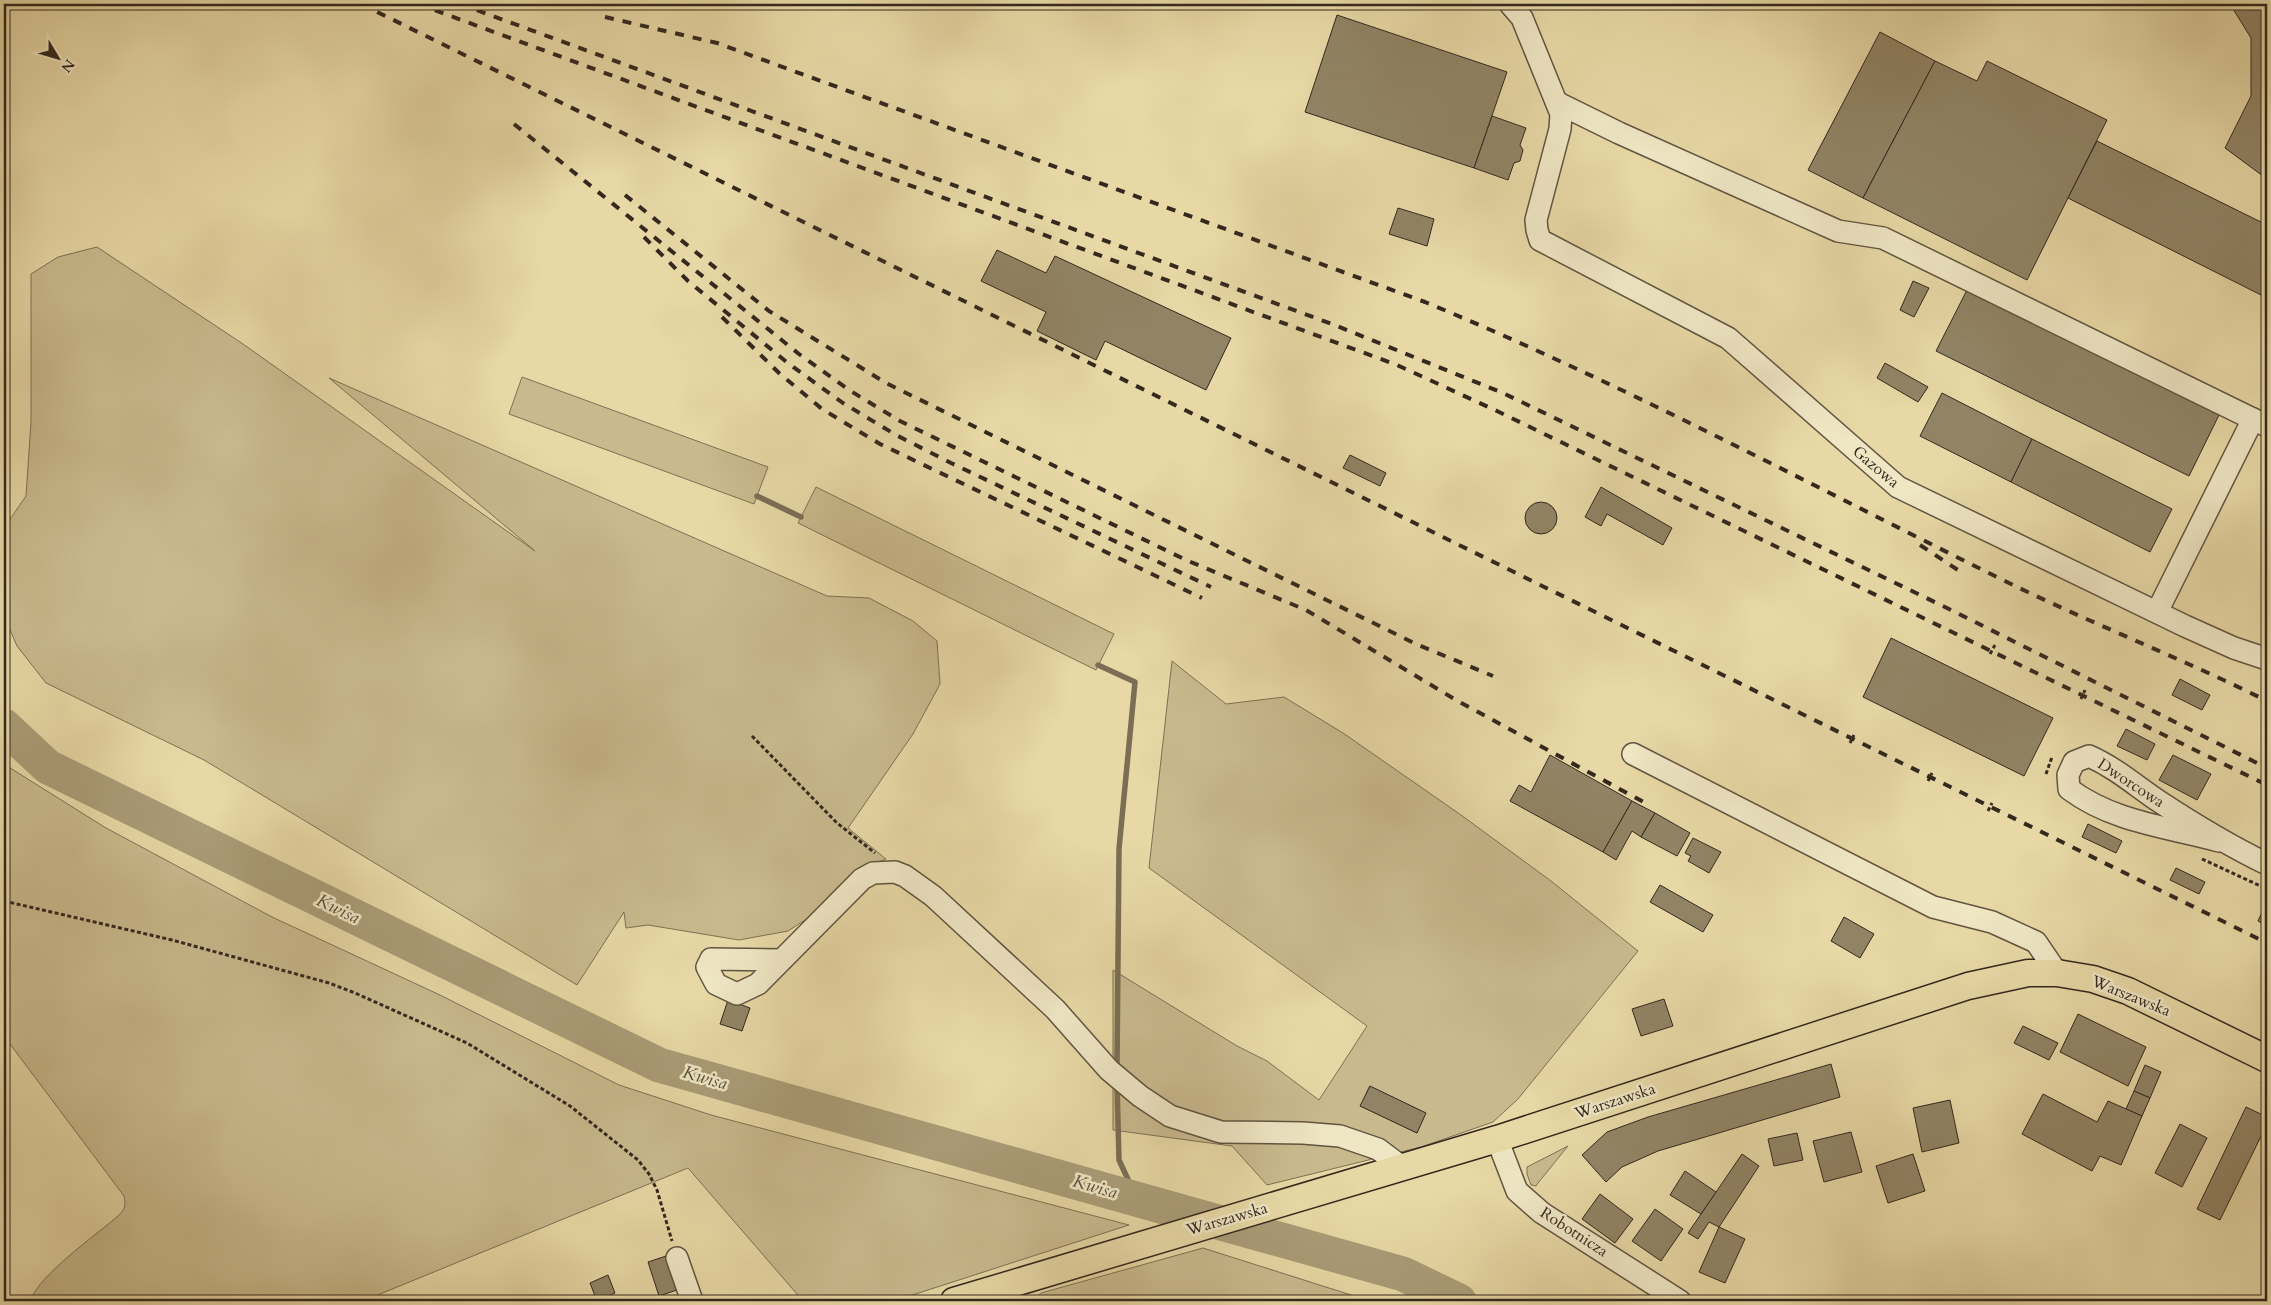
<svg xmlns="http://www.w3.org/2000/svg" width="2271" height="1305" viewBox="0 0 2271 1305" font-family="Cardo,serif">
<rect width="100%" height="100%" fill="#e7d8a5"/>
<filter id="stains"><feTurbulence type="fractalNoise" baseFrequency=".004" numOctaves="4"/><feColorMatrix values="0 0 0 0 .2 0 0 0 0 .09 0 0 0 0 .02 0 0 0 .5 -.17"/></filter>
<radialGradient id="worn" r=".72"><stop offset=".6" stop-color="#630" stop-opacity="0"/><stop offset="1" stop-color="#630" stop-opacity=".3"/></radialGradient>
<g fill="#c9ba8e" stroke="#7e7156" fill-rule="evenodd">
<polygon points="97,247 243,344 535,551 329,378 827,596 869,598 913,621 937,641 940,684 913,734 848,828 886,859 859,870 825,907 788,931 739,940 648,925 626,928 624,912 577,985 204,760 46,683 17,646 4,616 4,528 26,496 31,422 31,274 58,257"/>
<polygon points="522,377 768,467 754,504 509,414"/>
<polygon points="816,487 1114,634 1096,670 798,523"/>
<path d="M1172,661L1226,704L1284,697L1343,733L1461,815L1551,881L1638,951L1518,1099L1493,1122L1421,1147L1267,1185L1232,1146L1113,1130V970L1237,1046L1267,1061L1319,1100L1367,1026L1149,868ZM1369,1087H1370L1417,1133L1361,1106Z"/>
<path d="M7,766L106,828L272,917L440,995L619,1085L711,1115L1129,1225L894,1301H803L688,1168L363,1301H30C40,1274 95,1236 118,1216C125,1209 126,1206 124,1196L4,1036V769Z"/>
<polygon points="1568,1146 1538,1183 1536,1186 1531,1185 1527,1174 1527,1167"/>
<polygon points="1203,1248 1370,1301 1032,1301 1041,1293"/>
</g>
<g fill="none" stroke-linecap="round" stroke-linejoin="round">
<g stroke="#7b6e54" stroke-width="5.5">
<polyline points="757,496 801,517"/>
<polyline points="1098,665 1135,682 1119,849 1117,1068"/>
<polyline points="1117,1083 1119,1160 1138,1201"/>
</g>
<polyline stroke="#aa9c77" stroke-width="35" points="4,726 48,767 659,1065 1403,1274 1459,1301"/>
</g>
<g fill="#918465" stroke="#34281f">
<polygon points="2230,4 2267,4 2267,179 2225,148 2251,96 2251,38"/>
<polygon points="1337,15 1507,72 1474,168 1305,112"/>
<polygon points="1880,32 1935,61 1863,198 1808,170"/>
<polygon points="1935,61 1977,81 1987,61 2107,120 2027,280 1863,198"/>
<polygon points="1492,116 1526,128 1520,145 1523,150 1520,161 1514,163 1508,180 1474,168"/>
<polygon points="2097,141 2267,225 2267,298 2068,198"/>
<polygon points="1398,208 1434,219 1427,246 1389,234"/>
<polygon points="997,250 1046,273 1055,256 1231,338 1206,390 1105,341 1096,360 1037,331 1046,312 981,281"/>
<polygon points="1913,281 1929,288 1914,317 1900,310"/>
<polygon points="1967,290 2219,415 2189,476 1936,351"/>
<polygon points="1885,363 1928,387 1918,402 1877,378"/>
<polygon points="1942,393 2032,439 2011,482 1920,436"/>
<polygon points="2032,439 2172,509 2150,552 2011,482"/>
<polygon points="1350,455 1386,473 1380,486 1343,468"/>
<polygon points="1601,487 1672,528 1663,545 1607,514 1601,526 1585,517"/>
<circle cx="1541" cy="518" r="16"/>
<polygon points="1891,638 2053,718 2024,776 1863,697"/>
<polygon points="2180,679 2210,695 2202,710 2172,695"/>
<polygon points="2126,729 2155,744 2147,760 2117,746"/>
<polygon points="1550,755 1632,801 1603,852 1510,801 1519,785 1531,792"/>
<polygon points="2173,755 2211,774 2197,800 2159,780"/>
<polygon points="1632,801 1655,813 1641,837 1632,831 1616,860 1603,852"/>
<polygon points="1655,813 1690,833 1677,856 1641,837"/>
<polygon points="2088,824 2122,841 2116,853 2082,837"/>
<polygon points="1693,838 1721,852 1709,873 1688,861 1691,856 1685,853"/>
<polygon points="2176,868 2205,882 2199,894 2170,880"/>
<polygon points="1660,885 1713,915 1703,932 1650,902"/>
<polygon points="2267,901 2267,926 2258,921"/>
<polygon points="1844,917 1874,934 1860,958 1831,941"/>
<polygon points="1664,999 1673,1026 1641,1036 1632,1009"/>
<polygon points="728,1000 750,1008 742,1031 720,1024"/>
<polygon points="2078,1014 2146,1047 2128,1086 2060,1052"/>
<polygon points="2023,1026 2058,1043 2049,1060 2014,1043"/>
<polygon points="1831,1064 1840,1097 1658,1151 1622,1167 1606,1182 1582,1155 1607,1132 1648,1117"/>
<polygon points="2145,1065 2161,1072 2150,1098 2134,1091"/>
<polygon points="1370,1086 1426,1113 1417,1133 1360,1106"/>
<polygon points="2134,1091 2150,1098 2142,1116 2126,1109"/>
<polygon points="2043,1094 2097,1122 2108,1101 2142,1116 2121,1165 2100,1156 2092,1171 2022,1134"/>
<polygon points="1950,1100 1959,1143 1922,1152 1913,1108"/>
<polygon points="2246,1107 2267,1117 2267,1124 2220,1220 2197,1209"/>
<polygon points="2180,1124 2207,1138 2182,1187 2155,1173"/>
<polygon points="1851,1132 1862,1172 1824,1182 1813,1141"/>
<polygon points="1797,1133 1803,1160 1774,1166 1768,1139"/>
<polygon points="1742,1154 1759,1166 1719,1227 1709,1222 1698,1239 1688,1233"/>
<polygon points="1913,1154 1925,1191 1888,1203 1876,1166"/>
<polygon points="1685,1171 1716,1192 1701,1214 1670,1195"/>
<polygon points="1600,1194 1633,1219 1615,1243 1582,1219"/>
<polygon points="1655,1209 1683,1229 1661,1261 1632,1241"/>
<polygon points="1719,1227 1745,1239 1725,1283 1699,1272"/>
<polygon points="666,1256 677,1290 659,1296 648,1262"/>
<polygon points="608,1275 615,1293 597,1301 590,1283"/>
</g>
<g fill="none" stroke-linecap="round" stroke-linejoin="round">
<g stroke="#615440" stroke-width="24">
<g id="minor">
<polyline points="1510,4 1522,18 1561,114 1560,129 1536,220 1537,230 1540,240 1728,338 1898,487 2185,626 2234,648 2267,659"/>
<polyline points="1558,103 1619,133 1838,231 1883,238 2267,426"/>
<polyline points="2157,612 2253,419"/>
<polyline points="1633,754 1933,907 1992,922 2036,942 2057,973"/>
<path d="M2219,841C2168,827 2113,822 2069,789L2068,775L2074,762L2089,756C2116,768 2136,786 2160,802C2195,825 2230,846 2267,864"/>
<polyline points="782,960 711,959 707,967 716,984 737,994 758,984 862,879 873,873 895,872 905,876 933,896 1055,1009 1109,1070 1140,1096 1170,1116 1221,1132 1303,1133 1340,1136 1378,1149 1402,1167"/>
<polyline points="1497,1139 1517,1191 1542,1213 1680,1301"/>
<polyline points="677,1258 692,1301"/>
</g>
</g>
<g stroke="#34281f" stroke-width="29">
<polyline id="major" points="954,1301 1497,1139 1968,986 2028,973 2057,973 2093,979 2128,991 2267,1059"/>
</g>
<g stroke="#34281f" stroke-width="3" stroke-dasharray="4 2.5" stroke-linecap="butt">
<polyline points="1990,654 1995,645"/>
<polyline points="2081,699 2085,690"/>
<polyline points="752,736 837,823 875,853"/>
<polyline points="1850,743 1854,735"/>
<polyline points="2046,774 2052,757"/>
<polyline points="1928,781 1932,773"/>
<polyline points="1988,811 1992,803"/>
<polyline points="2202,859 2267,889"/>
<polyline points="4,901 172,940 329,983 355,993 467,1043 570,1106 638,1160 649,1174 657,1190 672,1241"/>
<polyline points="2261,1082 2267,1085"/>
</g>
<use href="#minor" stroke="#efe6c4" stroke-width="21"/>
<use href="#major" stroke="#e7d8a5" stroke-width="26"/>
<g stroke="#34281f" stroke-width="4" stroke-dasharray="9 9" stroke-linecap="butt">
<polyline points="361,4 2267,943"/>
<polyline points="418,4 1397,365 1497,411 2267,785"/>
<polyline points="460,4 1332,324 1503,393 1947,608 2267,768"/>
<path d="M605,17L717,43L1425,302C1621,383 1809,484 1999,578C2087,622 2179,657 2267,701"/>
<polyline points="514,124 799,354 849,390 900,421 1186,560 1306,610 1456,700 1649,805"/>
<polyline points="625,195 769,311 886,383 1416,644 1493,676"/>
<polyline points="644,237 688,281 789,364 843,403 896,435 951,463 1211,587"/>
<polyline points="722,317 779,373 822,409 880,444 1202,598"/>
<polyline points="1920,545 1964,574"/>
</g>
</g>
<g text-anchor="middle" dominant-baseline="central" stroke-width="5" stroke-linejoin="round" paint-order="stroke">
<g font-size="16" fill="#34281f" stroke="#efe6c4">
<text transform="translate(1876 467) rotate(40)">Gazowa</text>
<text transform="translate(2131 783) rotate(33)">Dworcowa</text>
<text transform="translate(2131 996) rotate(22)">Warszawska</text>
<text transform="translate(1615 1101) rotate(-18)">Warszawska</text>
<text transform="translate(1227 1219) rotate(-16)">Warszawska</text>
<text transform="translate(1574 1232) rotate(33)">Robotnicza</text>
</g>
<g font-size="18" font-style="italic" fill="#574b39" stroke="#efe6c4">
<text transform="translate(338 909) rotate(26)">Kwisa</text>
<text transform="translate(705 1078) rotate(16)">Kwisa</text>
<text transform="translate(1095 1187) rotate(16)">Kwisa</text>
</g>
</g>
<rect width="2271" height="1305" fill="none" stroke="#e7d8a5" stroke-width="20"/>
<rect x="5" y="5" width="2261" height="1295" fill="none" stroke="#34281f" stroke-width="2.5"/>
<rect x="10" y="10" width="2251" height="1285" fill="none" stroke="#34281f"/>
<g transform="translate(58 58) rotate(128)" stroke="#efe6c4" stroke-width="4" paint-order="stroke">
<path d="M0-4L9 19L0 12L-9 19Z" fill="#34281f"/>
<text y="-8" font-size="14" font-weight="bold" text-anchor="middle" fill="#34281f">N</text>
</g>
<rect width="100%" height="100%" filter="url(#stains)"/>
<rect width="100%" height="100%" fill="url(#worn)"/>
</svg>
